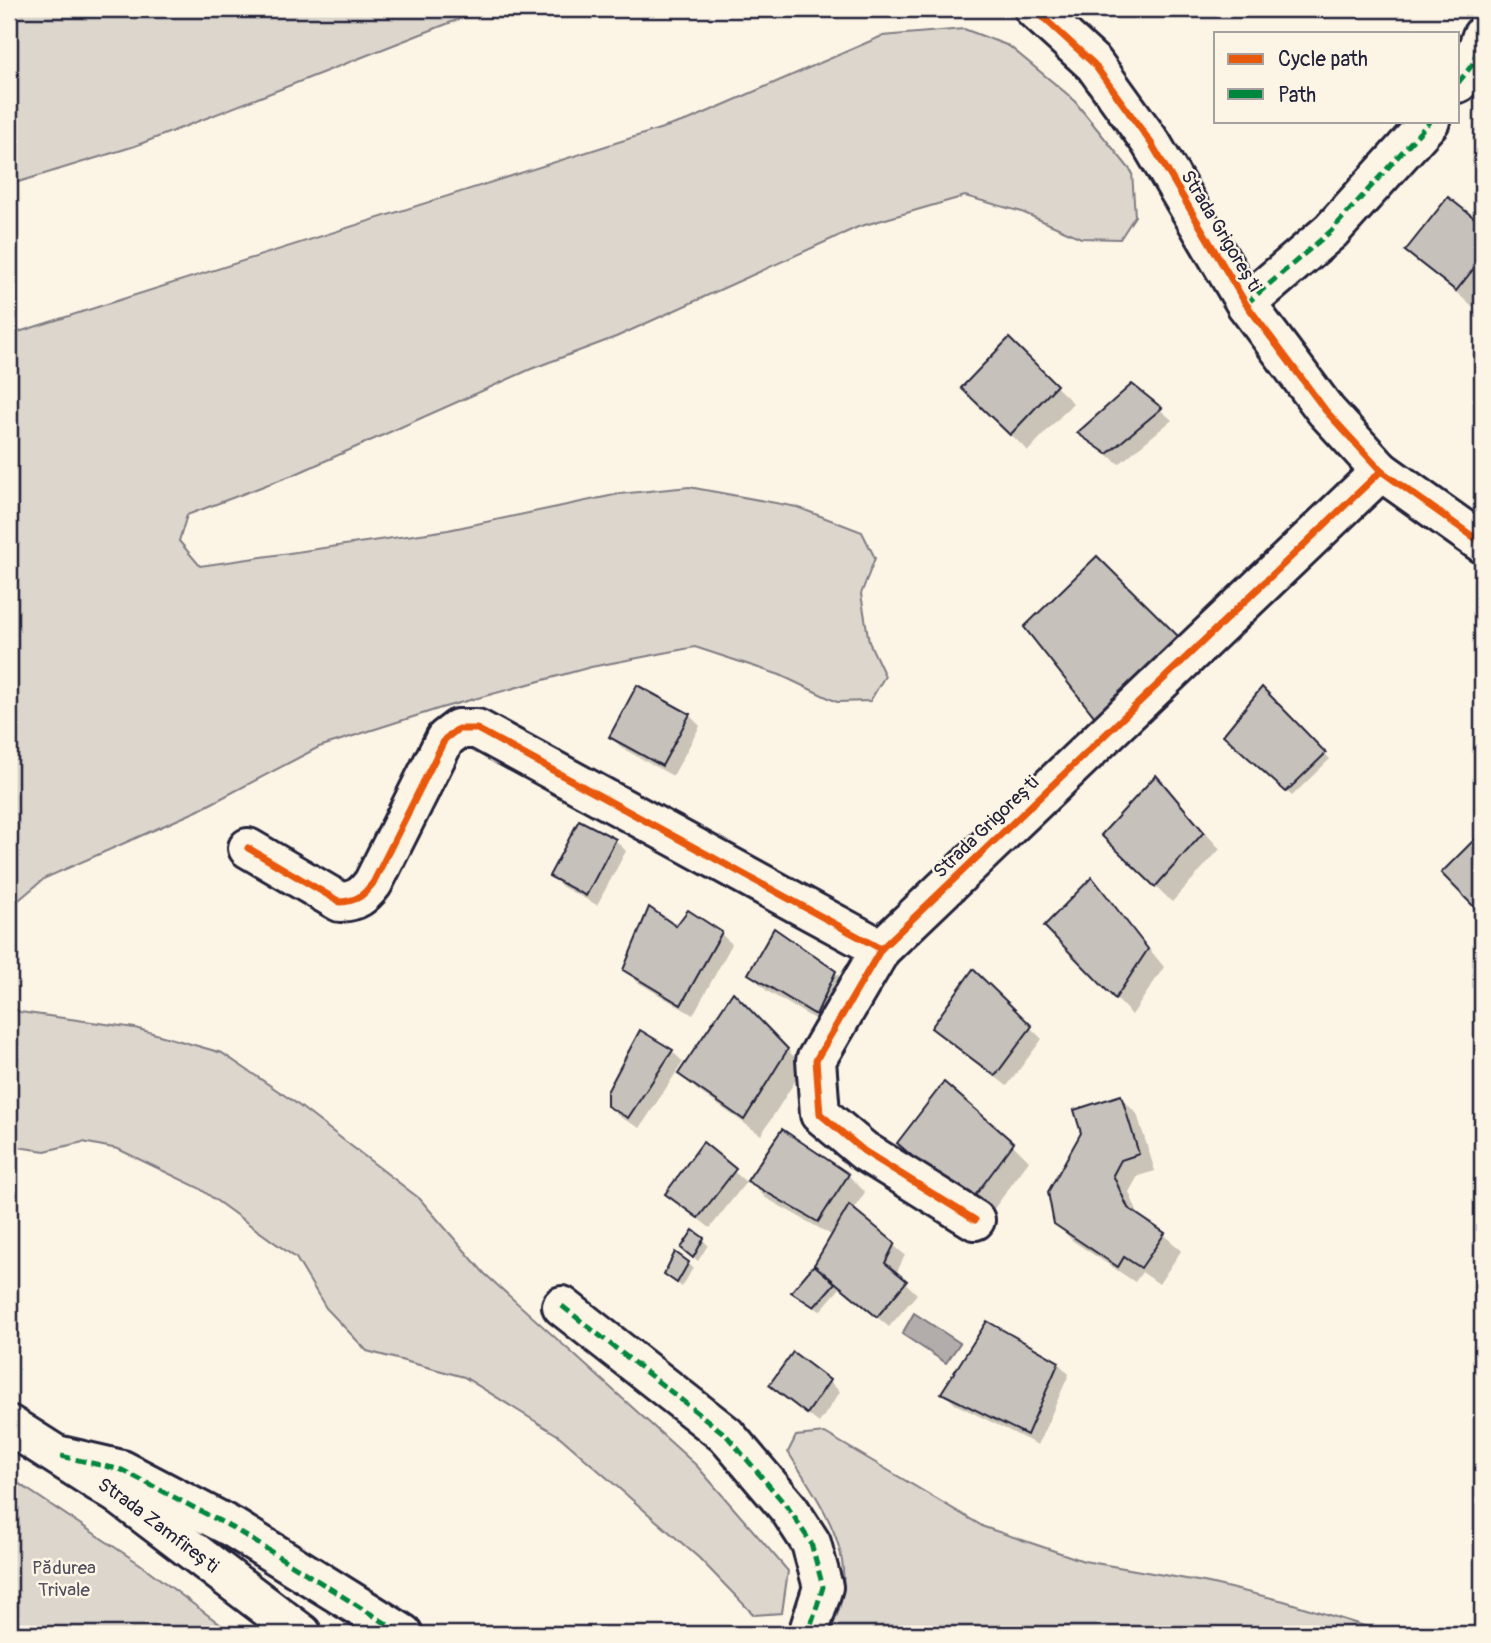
<svg xmlns="http://www.w3.org/2000/svg" width="1491" height="1643" viewBox="0 0 1491 1643" font-family="Pangolin,sans-serif">
<rect width="100%" height="100%" fill="#fcf5e5"/>
<filter id="ink" filterUnits="userSpaceOnUse"><feTurbulence type="fractalNoise" baseFrequency=".0143" numOctaves="2"/><feDisplacementMap in="SourceGraphic" scale="14" xChannelSelector="R" yChannelSelector="G"/><feConvolveMatrix kernelMatrix="1 2 1 2 8 2 1 2 1" color-interpolation-filters="sRGB"/></filter>
<g filter="url(#ink)">
<g fill="#dcd6cc" stroke="#7f7c84" stroke-width="2">
<polygon points="9,9 485,9 135,146 9,185"/>
<polygon points="964,29 1009,46 1072,98 1132,172 1135,216 1120,239 1081,238 1022,212 965,196 858,227 616,337 531,369 298,473 187,515 179,541 200,566 448,530 619,494 689,487 797,507 862,532 875,558 861,594 869,642 885,676 870,701 837,702 780,675 695,647 591,667 441,708 319,747 197,811 45,878 9,908 9,335 691,119 882,36"/>
<polygon points="9,1005 20,1012 135,1028 222,1053 293,1101 420,1199 484,1273 697,1466 788,1571 782,1613 754,1615 699,1558 559,1436 464,1377 367,1351 326,1308 296,1258 199,1188 118,1149 83,1142 45,1151 9,1146"/>
<path d="M825,1433L984,1527L1084,1561L1209,1583L1284,1601L1390,1634H828C867,1566 825,1510 788,1452L796,1436Z"/>
<polygon points="9,1477 140,1564 233,1634 9,1634"/>
</g>
<polygon fill="#b2adab" stroke="#78757e" stroke-width="2" points="914,1313 960,1343 946,1363 902,1334"/>
<g fill="#0003">
<polygon points="1448,199 1482,227 1482,295 1473,307 1407,250"/>
<polygon points="1009,341 1073,403 1028,451 980,405"/>
<polygon points="1132,386 1172,420 1119,464 1080,433"/>
<polygon points="1263,690 1330,759 1292,796 1226,735"/>
<polygon points="689,715 700,726 673,776 622,748 611,737"/>
<polygon points="1156,778 1220,849 1172,902 1104,835"/>
<polygon points="615,840 626,851 597,905 563,887 552,876"/>
<polygon points="1092,879 1164,967 1132,1015 1046,926"/>
<polygon points="677,929 720,933 732,944 693,1015 636,981 625,969"/>
<polygon points="835,972 852,989 833,1030 767,991 750,974"/>
<polygon points="973,972 1042,1039 1007,1086 933,1028"/>
<polygon points="734,995 804,1067 761,1135 697,1090 680,1073"/>
<polygon points="672,1051 683,1062 640,1128 620,1117 608,1105"/>
<polygon points="1120,1097 1137,1114 1155,1171 1138,1176 1129,1192 1140,1219 1164,1234 1181,1251 1159,1284 1142,1272 1135,1282 1073,1241 1055,1223"/>
<polygon points="782,1132 848,1175 865,1192 853,1211 905,1255 896,1274 917,1294 889,1327 841,1287 820,1311 799,1297 833,1236 766,1198 749,1181"/>
<polygon points="899,1143 1012,1144 1029,1161 985,1221"/>
<polygon points="703,1145 746,1182 710,1228 667,1194"/>
<polygon points="703,1240 708,1245 698,1261 688,1253"/>
<polygon points="688,1263 693,1268 682,1287 666,1274"/>
<polygon points="1058,1363 1069,1374 1038,1445 955,1404 944,1393"/>
<polygon points="829,1381 840,1392 819,1423 771,1385"/>
</g>
<g fill="#c6c1bb" stroke="#22223b" stroke-width="2">
<polygon points="1448,197 1482,224 1482,258 1456,291 1405,251"/>
<polygon points="1009,338 1057,385 1010,435 961,388"/>
<polygon points="1132,384 1162,408 1107,454 1077,433"/>
<polygon points="1097,556 1182,640 1098,721 1024,627"/>
<polygon points="637,685 690,714 662,766 609,737"/>
<polygon points="1262,687 1326,753 1286,792 1223,735"/>
<polygon points="1156,775 1204,832 1155,887 1101,835"/>
<polygon points="579,820 616,839 586,896 549,876"/>
<polygon points="1482,832 1482,915 1441,873"/>
<polygon points="1092,877 1148,949 1115,999 1044,926"/>
<polygon points="649,907 676,926 688,910 722,932 681,1005 623,970"/>
<polygon points="774,928 836,971 816,1015 748,974"/>
<polygon points="973,969 1032,1026 995,1076 931,1028"/>
<polygon points="733,992 788,1049 744,1120 678,1074"/>
<polygon points="640,1030 673,1050 628,1118 607,1106 607,1092"/>
<polygon points="944,1082 1014,1143 968,1205 897,1143"/>
<polygon points="1121,1095 1139,1154 1121,1160 1113,1175 1128,1208 1165,1233 1141,1268 1124,1257 1118,1267 1054,1224 1048,1192 1081,1133 1074,1110"/>
<polygon points="782,1129 849,1174 818,1222 747,1181"/>
<polygon points="703,1142 736,1169 698,1218 665,1194"/>
<polygon points="849,1205 895,1243 885,1263 907,1281 877,1317 814,1265"/>
<polygon points="693,1230 704,1238 693,1258 681,1248"/>
<polygon points="675,1252 689,1262 677,1283 664,1274"/>
<polygon points="814,1265 835,1283 814,1307 791,1292"/>
<polygon points="987,1321 1059,1362 1027,1435 941,1393"/>
<polygon points="793,1352 830,1380 807,1414 769,1385"/>
</g>
<g fill="none" stroke-linecap="round" stroke-linejoin="round">
<g stroke="#22223b" stroke-width="44">
<g id="minor">
<polyline points="1034,9 1094,64 1151,143 1246,304 1326,411 1381,471 1482,543"/>
<polyline points="1458,83 1472,65 1482,36"/>
<polyline points="1246,304 1331,231 1430,121"/>
<path d="M248,848L340,902C357,901 363,896 373,883L445,739L458,729H477L881,949"/>
<polyline points="975,1220 864,1151 820,1114 816,1060 881,949 1381,471"/>
<polyline points="562,1306 726,1435 789,1509 811,1543 823,1587 808,1634"/>
<path id="s1" d="M9,1425L119,1495L302,1634"/>
<polyline points="61,1456 122,1470 233,1528 403,1634"/>
</g>
</g>
<use href="#minor" stroke="#fcf5e5" stroke-width="38"/>
<g stroke="#00873e" stroke-width="5" stroke-dasharray="10 5" stroke-linecap="butt">
<polyline points="1458,83 1472,65 1482,36"/>
<polyline points="1246,304 1331,231 1430,121"/>
<polyline points="562,1306 726,1435 789,1509 811,1543 823,1587 808,1634"/>
<polyline points="61,1456 122,1470 233,1528 403,1634"/>
</g>
<g stroke="#fcf5e5" stroke-width="11">
<g id="cycleway">
<polyline points="1034,9 1094,64 1151,143 1246,304 1326,411 1381,471 1482,543"/>
<path d="M248,848L340,902C357,901 363,896 373,883L445,739L458,729H477L881,949"/>
<polyline points="975,1220 864,1151 820,1114 816,1060 881,949 1381,471"/>
</g>
</g>
<use href="#cycleway" stroke="#e8590c" stroke-width="7"/>
</g>
</g>
<g text-anchor="middle" dominant-baseline="central" stroke-width="5" stroke-linejoin="round" paint-order="stroke">
<g font-size="19" fill="#22223b" stroke="#fcf5e5">
<text transform="translate(1221 231) rotate(59)">Strada Grigorești</text>
<text transform="translate(986 827) rotate(-44)">Strada Grigorești</text>
<text stroke="none"><textPath href="#s1" startOffset="180">Strada Zamfirești</textPath></text>
</g>
<g font-size="19" fill="#504f5f" stroke="#fcf5e5">
<text x="64" y="1568">Pădurea<tspan x="64" dy="22">Trivale</tspan></text>
</g>
</g>
<rect width="1491" height="1643" fill="none" stroke="#fcf5e5" stroke-width="35"/>
<rect x="18" y="18" width="1456" height="1608" fill="none" stroke="#22223b" stroke-width="2.5" filter="url(#ink)"/>
<rect x="1214" y="32" width="245" height="91" fill="#fcf5e5" stroke="#a5a1a1" stroke-width="2"/>
<rect x="1228" y="54" width="35" height="10" fill="#e8590c" stroke="#a5a1a1" stroke-width="2"/>
<text x="1278" y="66" font-size="21" fill="#22223b">Cycle path</text>
<rect x="1228" y="89" width="35" height="10" fill="#00873e" stroke="#a5a1a1" stroke-width="2"/>
<text x="1278" y="102" font-size="21" fill="#22223b">Path</text>
</svg>
